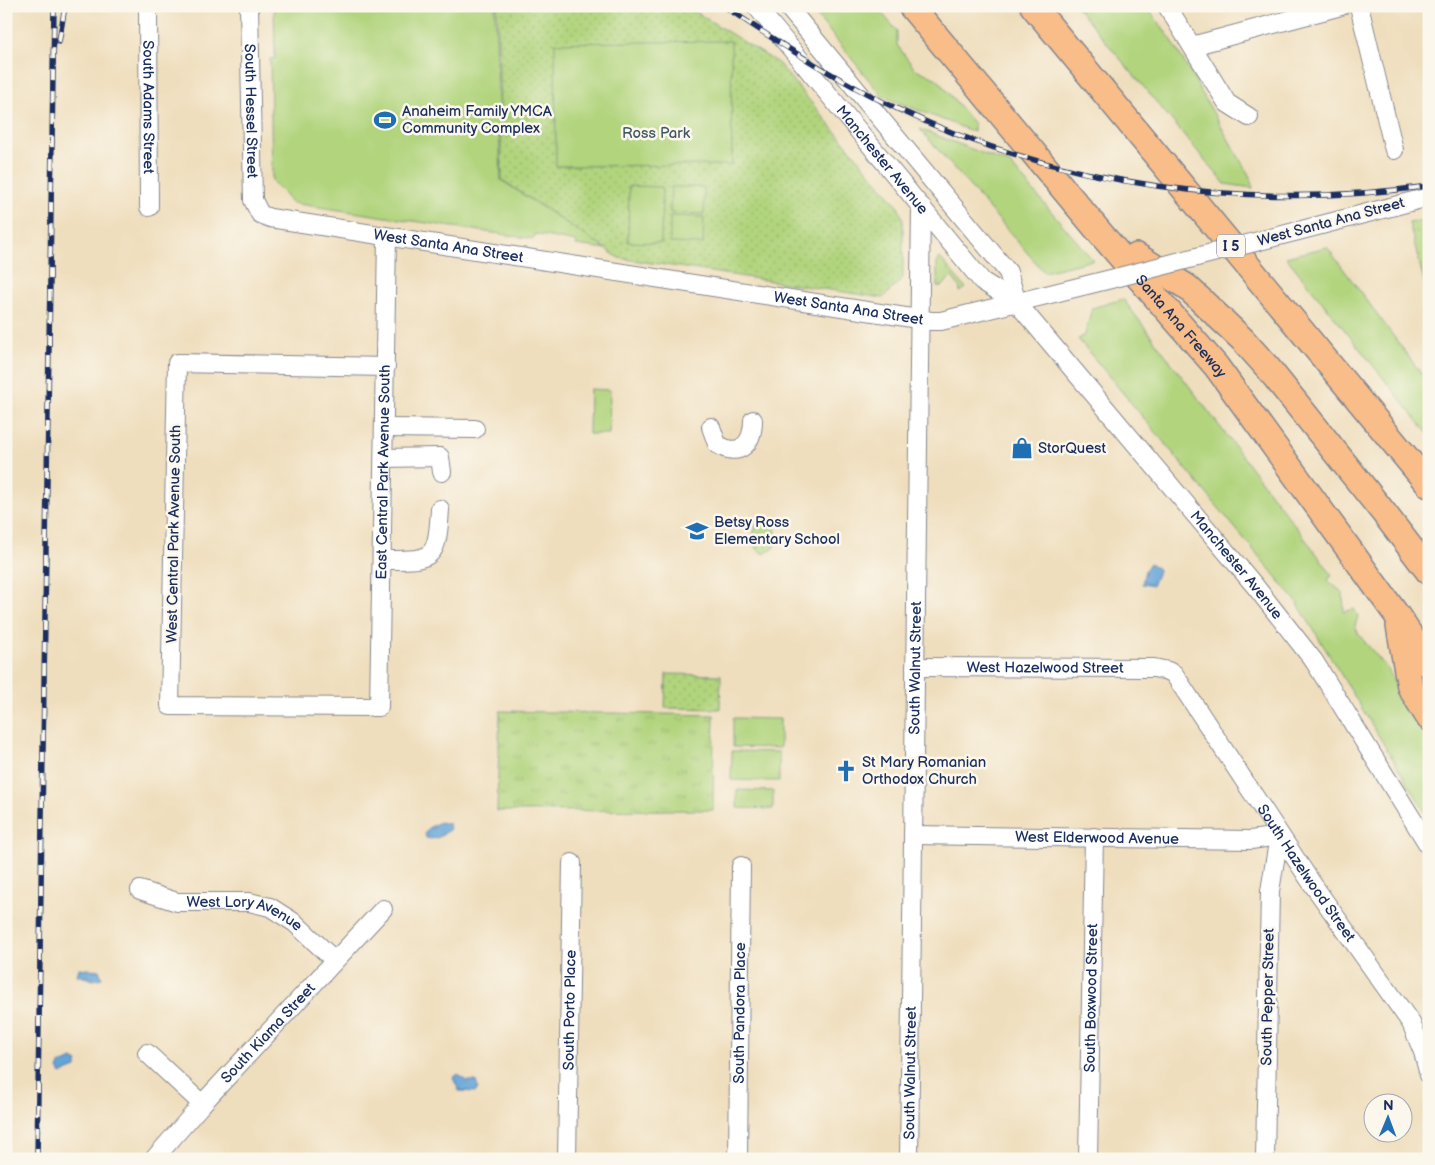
<svg xmlns="http://www.w3.org/2000/svg" width="1435" height="1165" viewBox="0 0 1435 1165" font-family="'Balsamiq Sans',sans-serif">
<defs>
<pattern id="grass-tufts" width="24" height="20" patternUnits="userSpaceOnUse" patternTransform="scale(1.25)"><rect width="24" height="20" fill="#b1d47d"/><path d="M3 7l-1-3M5 7V3M7 7l1-3M15 17l-1-3M17 17v-4M19 17l1-3" fill="none" stroke="#98b66e"/></pattern>
<pattern id="park-dots" width="8" height="8" patternUnits="userSpaceOnUse" patternTransform="scale(1.25)"><rect width="8" height="8" fill="#b1d47d"/><path d="M2 2h.1M6 6h.1" fill="none" stroke="#98b66e" stroke-width="1.8" stroke-linecap="round"/></pattern>
<pattern id="water-ripples" width="26" height="14" patternUnits="userSpaceOnUse" patternTransform="scale(1.25)"><rect width="26" height="14" fill="#65a4d7"/><path d="M2 4q2-2 4 0t4 0M15 11q2-2 4 0t4 0" fill="none" stroke="#5286b2"/></pattern>
</defs>
<rect width="100%" height="100%" fill="#fbf7ec"/>
<filter id="ink" filterUnits="userSpaceOnUse"><feTurbulence type="fractalNoise" baseFrequency=".02" numOctaves="2"/><feDisplacementMap in="SourceGraphic" scale="10" xChannelSelector="R" yChannelSelector="G"/><feConvolveMatrix kernelMatrix="1 2 1 2 8 2 1 2 1" color-interpolation-filters="sRGB"/></filter>
<filter id="wash" filterUnits="userSpaceOnUse"><feTurbulence type="fractalNoise" baseFrequency=".0096" numOctaves="4" result="noise"/><feDisplacementMap in="SourceGraphic" scale="20" xChannelSelector="R" yChannelSelector="G"/><feGaussianBlur stdDeviation="1.12" result="paint"/><feColorMatrix in="noise" values="0 0 0 0 0 0 0 0 0 0 0 0 0 0 0 0 0 1.4 0 .05"/><feComposite in="paint" operator="in"/></filter>
<g filter="url(#wash)">
<rect width="100%" height="100%" fill="#efdebd"/>
<g fill="url(#grass-tufts)" stroke="#66826e">
<polygon points="1429,219 1429,300 1409,223"/>
<polygon points="940,258 966,288 960,292 959,286 951,276 943,286 937,287 937,263"/>
<polygon points="500,711 714,715 713,810 497,811"/>
</g>
<g fill="url(#park-dots)" stroke="#66826e">
<polygon points="497,6 686,6 778,63 898,206 903,220 903,278 883,298 619,258 502,180"/>
<path d="M764,517L771,519L777,534L773,549L764,554C751,548 752,534 757,523Z"/>
<polygon points="666,674 721,675 720,709 665,708"/>
</g>
<g fill="#b1d47d" stroke="#66826e">
<polygon points="274,6 495,6 501,180 606,249 576,245 576,242 535,234 534,239 292,203 272,181 270,59 275,58"/>
<polygon points="809,6 876,6 897,31 897,45 914,68 937,79 974,124 974,132 882,96"/>
<polygon points="1076,6 1146,6 1171,39 1250,177 1253,188 1225,184"/>
<polygon points="731,41 732,165 556,166 555,43"/>
<polygon points="920,129 1010,164 1093,260 1044,272"/>
<polygon points="629,186 662,187 661,243 628,242"/>
<polygon points="671,187 704,187 704,214 670,213"/>
<polygon points="670,216 704,217 703,244 670,243"/>
<polygon points="1327,247 1429,384 1429,435 1286,257"/>
<polygon points="1123,299 1325,565 1332,576 1327,580 1343,593 1344,612 1354,609 1358,616 1355,626 1359,635 1387,668 1429,744 1429,818 1296,601 1078,339 1085,335 1092,308"/>
<polygon points="590,389 610,390 609,434 589,434"/>
<polygon points="733,718 780,719 780,748 733,747"/>
<polygon points="732,751 779,752 779,781 731,780"/>
<polygon points="737,790 773,791 773,809 737,808"/>
</g>
<g fill="url(#water-ripples)" stroke="#406a9a">
<polygon points="1150,563 1159,569 1152,586 1142,584 1145,570"/>
<path d="M440,822L449,824L450,829C443,835 436,841 426,838L425,833L428,828Z"/>
<polygon points="79,968 99,970 102,978 93,980 77,975"/>
<polygon points="73,1059 78,1062 76,1068 61,1074 58,1069 60,1064"/>
<polygon points="458,1074 466,1081 476,1081 478,1088 476,1092 459,1091 453,1078"/>
</g>
</g>
<g filter="url(#ink)">
<g fill="none" stroke-linecap="round" stroke-linejoin="round">
<g stroke="#85868e" stroke-width="20">
<g id="minor">
<path id="s1" d="M148,6L149,207"/>
<path id="s2" d="M249,6L253,200L260,214L270,218L931,321H941L1119,277"/>
<path id="s3" d="M756,6L982,281L1017,303L1255,586L1314,661L1429,846"/>
<polyline points="787,6 1008,272 1017,303"/>
<polyline points="1167,6 1227,103 1249,117"/>
<polyline points="1359,6 1394,150"/>
<polyline points="1192,46 1341,6"/>
<polyline points="1298,231 1429,197"/>
<path id="s4" d="M386,367L177,363L170,706L379,707L387,237"/>
<path d="M711,427L717,444C740,459 753,443 753,420"/>
<polyline points="385,428 475,429"/>
<polyline points="384,458 440,457 442,472"/>
<path d="M382,560C433,560 437,562 440,509"/>
<path id="s5" d="M915,667L1154,668L1168,671L1174,674L1311,882L1411,1023L1423,1052L1429,1075"/>
<path id="s6" d="M913,835L1251,840L1279,836L1270,891L1265,1159"/>
<path id="s7" d="M140,890L177,902H249L270,907L295,923L334,960"/>
<polyline points="147,1053 202,1104"/>
<path id="s8" d="M154,1159L202,1104L383,909"/>
<path id="s9" d="M567,1159L572,863"/>
<path id="s10" d="M738,1159L741,866"/>
<path id="s11" d="M909,1159L921,206"/>
<path id="s12" d="M1088,1159L1094,837"/>
</g>
</g>
<g stroke="#85868e" stroke-width="28">
<g id="highway">
<path id="s13" d="M911,6L1101,234L1216,366L1396,614L1429,664"/>
<polyline points="1033,6 1429,485"/>
<polyline points="1137,256 1187,287 1243,340 1268,368 1384,513 1429,572"/>
<polyline points="1399,626 1410,687 1429,718"/>
</g>
</g>
<use href="#minor" stroke="#fff" stroke-width="18"/>
<use href="#highway" stroke="#f8bd89" stroke-width="25"/>
<g stroke="#1b2f5e" stroke-width="5.5">
<g id="rail">
<path d="M724,6C781,45 838,81 900,110C1063,187 1251,211 1429,186"/>
<polyline points="59,42 65,6"/>
<polyline points="37,1159 54,6"/>
</g>
</g>
<use href="#rail" stroke="#fbf7ec" stroke-width="4" stroke-dasharray="11" stroke-linecap="butt"/>
<g stroke="#85868e" stroke-width="20" stroke-linecap="butt">
<polyline id="minor-bridge" points="1119,277 1298,231"/>
</g>
<use href="#minor-bridge" stroke="#fff" stroke-width="18"/>
</g>
</g>
<defs>
<g id="stadium-bare" transform="scale(1.725)"><path d="M0-5a6.5 5 0 1 0 0 10a6.5 5 0 1 0 0-10ZM-3.5-1.8h7v3.6h-7Z" fill="#1f6fb2" stroke="#fbf7ec" stroke-width="2.5" paint-order="stroke"/></g>
<g id="shop-bare" transform="scale(1.725)"><path d="M-5-2.5h2.3a2.7 3.5 0 0 1 5.4 0H5L5.5 6h-11ZM-1.5-2.5h3a1.5 2.3 0 0 0-3 0Z" fill="#1f6fb2" stroke="#fbf7ec" stroke-width="2.5" paint-order="stroke"/></g>
<g id="school-bare" transform="scale(1.725)"><path d="M0-5L7-2L0 1L-7-2ZM-4 1L0 2.5L4 1V4Q0 6-4 4Z" fill="#1f6fb2" stroke="#fbf7ec" stroke-width="2.5" paint-order="stroke"/></g>
<g id="church-bare" transform="scale(1.725)"><path d="M-1.2-6h2.4v3.5h3.3v2.4h-3.3V6h-2.4V-.1h-3.3v-2.4h3.3Z" fill="#1f6fb2" stroke="#fbf7ec" stroke-width="2.5" paint-order="stroke"/></g>
</defs>
<g fill-rule="evenodd">
<use href="#stadium-bare" x="385" y="120"/>
<use href="#shop-bare" x="1022" y="448"/>
<use href="#school-bare" x="697" y="531"/>
<use href="#church-bare" x="846" y="771"/>
</g>
<g text-anchor="middle" dominant-baseline="central" stroke-width="5" stroke-linejoin="round" paint-order="stroke">
<rect fill="#fbf7ec" stroke="#5e6b89" stroke-width="1" x="1217" y="234.5" width="28" height="23" rx="4"/>
<g font-size="14" font-weight="bold" fill="#1b2f5e">
<text x="1231" y="246">I 5</text>
</g>
<g font-size="15" fill="#1b2f5e" stroke="#fbf7ec">
<text stroke="none"><textPath href="#s1" startOffset="101">South Adams Street</textPath></text>
<text stroke="none"><textPath href="#s2" startOffset="105">South Hessel Street</textPath></text>
<text stroke="none"><textPath href="#s3" startOffset="199">Manchester Avenue</textPath></text>
<text transform="translate(1331 222) rotate(-15)">West Santa Ana Street</text>
<text stroke="none"><textPath href="#s2" startOffset="401">West Santa Ana Street</textPath></text>
<text stroke="none"><textPath href="#s2" startOffset="806">West Santa Ana Street</textPath></text>
<text stroke="none"><textPath href="#s13" startOffset="419">Santa Ana Freeway</textPath></text>
<text stroke="none"><textPath href="#s4" startOffset="996">East Central Park Avenue South</textPath></text>
<text transform="translate(174 534) rotate(-89)">West Central Park Avenue South</text>
<text stroke="none"><textPath href="#s3" startOffset="739">Manchester Avenue</textPath></text>
<text stroke="none"><textPath href="#s11" startOffset="491">South Walnut Street</textPath></text>
<text stroke="none"><textPath href="#s5" startOffset="130">West Hazelwood Street</textPath></text>
<text stroke="none"><textPath href="#s6" startOffset="184">West Elderwood Avenue</textPath></text>
<text stroke="none"><textPath href="#s5" startOffset="499">South Hazelwood Street</textPath></text>
<text stroke="none"><textPath href="#s7" startOffset="109">West Lory Avenue</textPath></text>
<text transform="translate(1268 997) rotate(-89)">South Pepper Street</text>
<text stroke="none"><textPath href="#s12" startOffset="161">South Boxwood Street</textPath></text>
<text stroke="none"><textPath href="#s9" startOffset="149">South Porto Place</textPath></text>
<text stroke="none"><textPath href="#s10" startOffset="146">South Pandora Place</textPath></text>
<text stroke="none"><textPath href="#s8" startOffset="170">South Kiama Street</textPath></text>
<text stroke="none"><textPath href="#s11" startOffset="86">South Walnut Street</textPath></text>
</g>
<g font-size="15" fill="#1b2f5e" stroke="#fbf7ec" text-anchor="start">
<text x="402" y="111">Anaheim Family YMCA<tspan x="402" dy="17">Community Complex</tspan></text>
<text x="1038" y="448">StorQuest</text>
<text x="714" y="522">Betsy Ross<tspan x="714" dy="17">Elementary School</tspan></text>
<text x="862" y="762">St Mary Romanian<tspan x="862" dy="17">Orthodox Church</tspan></text>
</g>
<g font-size="15" fill="#405866" stroke="#fbf7ec">
<text x="656" y="133">Ross Park</text>
</g>
</g>
<rect width="1435" height="1165" fill="none" stroke="#fbf7ec" stroke-width="25"/>
<g transform="translate(1388 1118) rotate(1)"><circle r="24" fill="#fbf7ec" stroke="#a1a7b3"/>
<path d="M0-4L9 19L0 12L-9 19Z" fill="#1f6fb2"/>
<text y="-8" font-size="14" font-weight="bold" text-anchor="middle" fill="#1b2f5e">N</text>
</g>
</svg>
